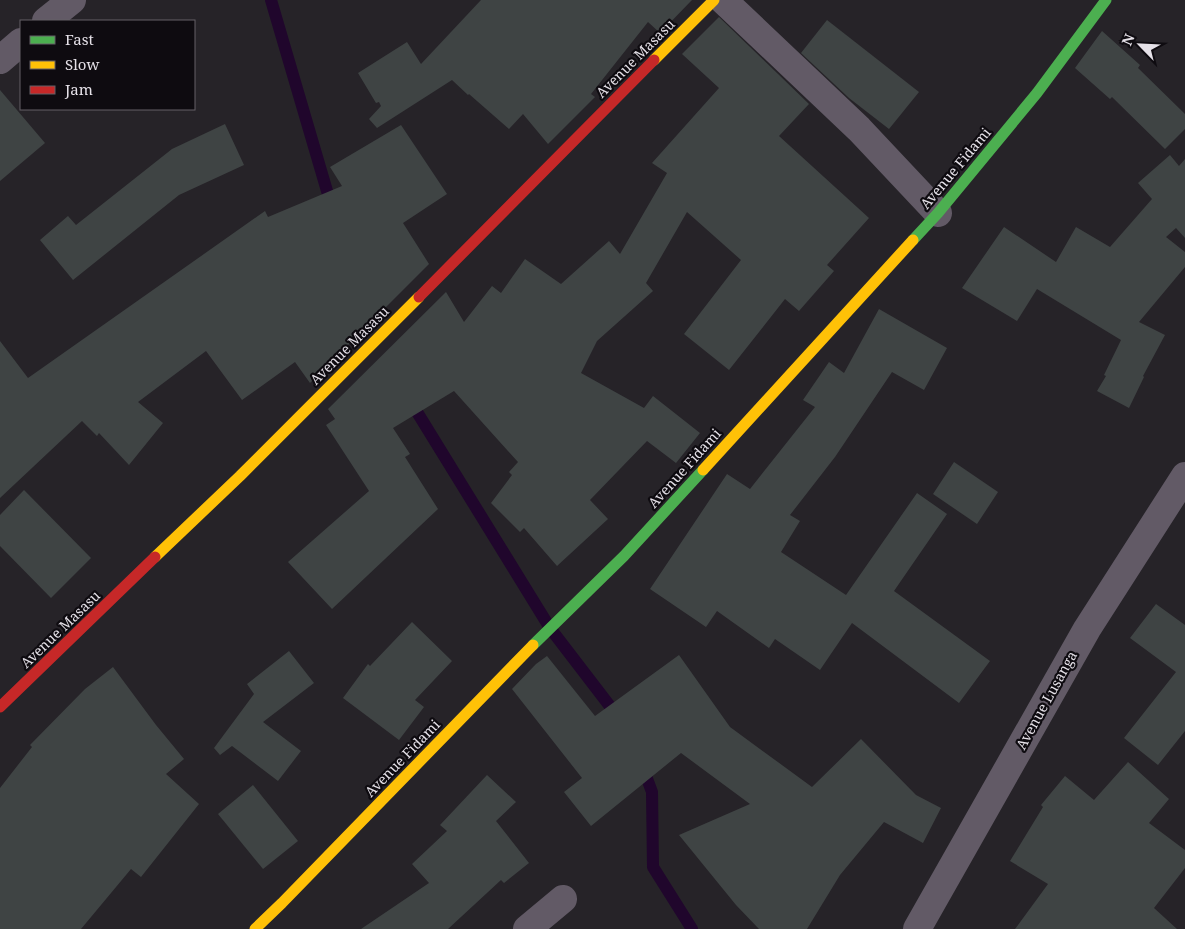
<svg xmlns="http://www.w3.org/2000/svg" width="1185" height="929" viewBox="0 0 1185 929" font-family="'Noto Serif',serif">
<rect width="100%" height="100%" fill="#262328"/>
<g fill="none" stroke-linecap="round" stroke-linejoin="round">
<g stroke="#20062c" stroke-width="12">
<polyline points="271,0 332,208"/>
<polyline points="409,399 550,628 619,718"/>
<polyline points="642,765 652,792 653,867 692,929"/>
</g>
</g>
<g fill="#3f4444">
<polygon points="481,0 692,0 660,33 648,22 591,94 595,97 548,144 523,114 509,129 469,94 468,95 452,80 377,128 369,119 381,106 379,102 376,103 358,73 407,42 421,64"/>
<polygon points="719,17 809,104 779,136 869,218 827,265 834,271 799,311 785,299 729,370 684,334 741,260 687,212 646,283 653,291 597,341 581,373 644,408 653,396 700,433 676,463 647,441 590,500 608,519 557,566 524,528 520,532 491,503 512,475 509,472 518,462 454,391 393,428 410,454 405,457 438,509 332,609 288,562 369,491 326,425 335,419 328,409 446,292 464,322 492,286 501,293 525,259 561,284 609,241 620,254 667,173 652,163 719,88 682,54"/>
<polygon points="827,20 919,92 889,129 849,98 801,53"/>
<polygon points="1102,31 1140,65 1138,68 1185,114 1185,129 1165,149 1112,97 1110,99 1075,68"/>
<polygon points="0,90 45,143 0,181"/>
<polygon points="225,124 244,165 179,195 73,280 40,240 68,216 76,225 172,149"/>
<polygon points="401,125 447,194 403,223 429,264 310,383 295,362 242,400 206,351 138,402 163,423 129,465 99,433 97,436 82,421 0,498 0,341 28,378 265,211 268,217 342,186 330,167"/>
<polygon points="1170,155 1179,166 1185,159 1185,238 1176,228 1166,237 1185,252 1185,267 1139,322 1165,335 1143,376 1144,377 1129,408 1097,391 1106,376 1104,375 1121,340 1037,289 1017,321 962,288 1004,227 1056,262 1076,227 1110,247 1152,199 1138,183"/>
<polygon points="879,309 947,348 924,390 892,372 835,457 790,515 800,521 781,552 846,595 917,493 947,514 894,591 990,661 959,703 852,623 820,670 775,639 769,648 717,611 706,627 650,589 727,474 750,489 815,407 803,400 829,362 844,373"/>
<polygon points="954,462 998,492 977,524 933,494"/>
<polygon points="24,490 91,558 51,598 0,546 0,515"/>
<polygon points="1156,604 1185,625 1185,731 1158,765 1124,738 1176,672 1130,638"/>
<polygon points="412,622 452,661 415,700 424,707 399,740 343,698 368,664 370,666"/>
<polygon points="289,651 314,683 263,722 301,751 278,781 232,746 220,755 214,748 254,694 247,684"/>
<polygon points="679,655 730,727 812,787 861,739 916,795 941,808 923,843 884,822 840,875 807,929 759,929 736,905 679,835 750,804 681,753 591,826 564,792 582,778 512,689 536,664 547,656 595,716"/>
<polygon points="113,667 156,725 184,759 166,774 199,804 141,877 131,869 81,929 0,929 0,788 32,747 30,745 85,689"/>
<polygon points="1128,762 1169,799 1149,823 1185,850 1185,868 1154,908 1177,929 1015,929 1048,884 1010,861 1043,807 1041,805 1065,776 1094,800"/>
<polygon points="487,775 516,802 496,821 529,863 504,883 501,880 448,929 361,929 429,883 412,864 447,831 440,825"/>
<polygon points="253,785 298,841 263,869 218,814"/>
</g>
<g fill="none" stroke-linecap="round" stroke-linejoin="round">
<g stroke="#625a66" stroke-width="28">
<polyline points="723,0 859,129 938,213"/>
<polyline points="46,21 72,0"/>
<polyline points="0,60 21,42"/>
<polyline points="527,929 563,899"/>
<polyline points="917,929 1087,629 1185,476"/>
</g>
<g stroke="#4caf50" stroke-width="11">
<polyline points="913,240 938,213 1037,93 1106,0"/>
<polyline points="533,645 624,556 703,470"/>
</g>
<g stroke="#ffc107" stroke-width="11">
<polyline points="654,60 714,0"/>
<polyline points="703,470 913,240"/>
<polyline points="155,557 240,476 419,297"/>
<polyline points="255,929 282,903 533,645"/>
</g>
<g stroke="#c62828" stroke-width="11">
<polyline points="419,297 654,60"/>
<polyline points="0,707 155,557"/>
</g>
</g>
<g text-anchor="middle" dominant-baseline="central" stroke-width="4.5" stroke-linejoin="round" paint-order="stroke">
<g font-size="14" fill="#e5e1e8" stroke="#0e0b10">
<text transform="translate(635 58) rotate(-45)">Avenue Masasu</text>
<text transform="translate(955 168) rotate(-50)">Avenue Fidami</text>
<text transform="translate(349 345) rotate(-45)">Avenue Masasu</text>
<text transform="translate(684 468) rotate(-48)">Avenue Fidami</text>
<text transform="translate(60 629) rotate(-44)">Avenue Masasu</text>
<text transform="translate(1046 700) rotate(-61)">Avenue Lusanga</text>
<text transform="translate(402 758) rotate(-46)">Avenue Fidami</text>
</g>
</g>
<rect x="20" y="20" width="175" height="90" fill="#0e0b10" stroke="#646166"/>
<rect x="30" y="36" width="25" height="8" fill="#4caf50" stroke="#646166"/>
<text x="65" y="45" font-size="15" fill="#e5e1e8">Fast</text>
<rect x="30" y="61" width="25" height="8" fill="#ffc107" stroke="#646166"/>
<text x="65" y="70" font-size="15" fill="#e5e1e8">Slow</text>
<rect x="30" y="86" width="25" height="8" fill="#c62828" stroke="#646166"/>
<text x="65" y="95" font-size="15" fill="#e5e1e8">Jam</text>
<g transform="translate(1140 45) rotate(294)" stroke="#0e0b10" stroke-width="4" paint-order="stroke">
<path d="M0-4L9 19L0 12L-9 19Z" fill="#e5e1e8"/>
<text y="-8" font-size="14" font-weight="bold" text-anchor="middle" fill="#e5e1e8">N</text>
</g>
</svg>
